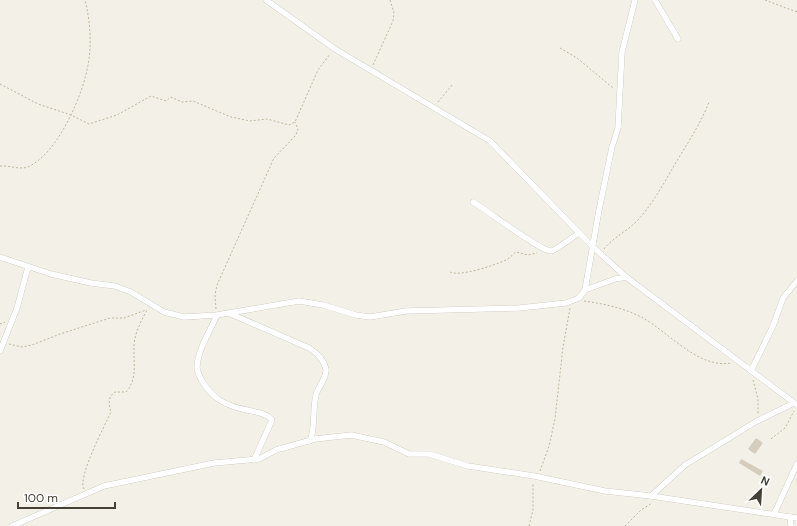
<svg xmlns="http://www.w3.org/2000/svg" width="797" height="526" viewBox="0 0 797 526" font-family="'DM Sans',sans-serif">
<rect width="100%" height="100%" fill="#f3f0e7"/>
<g fill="#d4cdbd">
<polygon points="756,438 763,443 755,454 748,449"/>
<polygon points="741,459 763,471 760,476 739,463"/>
</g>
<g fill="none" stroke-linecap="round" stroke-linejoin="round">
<g stroke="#bdb9ab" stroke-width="6">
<g id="street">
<polyline points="266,0 335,49 490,141 592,246 626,277 797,405"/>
<polyline points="655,0 678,39"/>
<path d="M473,202C487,210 540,251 551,251C555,251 574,236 579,233"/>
<polyline points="0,257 51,274 91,283 115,286 131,292 164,312 184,317 217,315 299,301 323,305 356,315 370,317 406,311 519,308 566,303 579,298 585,290 599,210 612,147 618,128 622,52 635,0"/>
<polyline points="585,290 615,279 626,277"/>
<path d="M231,314L309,348C317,353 324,360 326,369C327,378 318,387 316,395C312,411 316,426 310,441"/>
<path d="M217,315C210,331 198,349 197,367C197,372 200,377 202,381C213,399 226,406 247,410C255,412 267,413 272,420L254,460"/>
<polyline points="0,351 17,308 28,267"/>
<polyline points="751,371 773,326 783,298 797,281"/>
<polyline points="651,496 685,465 757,421 794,403"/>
<polyline points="774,514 797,464"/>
<polyline points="790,517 791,526"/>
<polyline points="12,526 104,486 214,463 259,459 276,450 315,439 351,435 384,442 409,454 429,454 468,466 534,476 605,491 651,496 797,518"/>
</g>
</g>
<g stroke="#beb69d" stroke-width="1" stroke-dasharray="2 2" stroke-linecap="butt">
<polyline points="765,0 797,12"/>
<polyline points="560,48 577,58 613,88"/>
<polyline points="373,65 393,21 394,13 390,0"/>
<polyline points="0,84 38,104 71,115 89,124 117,115 151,96 166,101 171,97 182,102 193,101 231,117 250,121 267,119 289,125 295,122 318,70 330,54"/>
<polyline points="438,102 453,84"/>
<path d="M0,166C10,165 21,171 30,166C48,156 60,136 69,119C89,78 96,46 85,0"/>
<path d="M604,249C614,237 627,231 637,221C652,205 664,183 675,164C687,144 700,125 709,102"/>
<path d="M450,272C460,277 495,265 506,260C510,258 513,254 516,252L528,255L537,253"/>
<path d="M584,301C605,304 624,308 643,318C668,332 699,369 731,363"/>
<polyline points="216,309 215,295 217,285 274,158 296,135 298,129 295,122"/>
<polyline points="0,324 5,322"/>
<polyline points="9,344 22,347 32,345 60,334 110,318 124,318 146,310"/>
<polyline points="753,380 758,399 758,414"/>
<polyline points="771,439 785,428 794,411"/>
<polyline points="540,471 549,446 555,419 563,347 570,308"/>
<path d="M84,489C77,478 105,425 111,412C109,405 107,397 115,392H126C140,377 131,356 135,338C137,329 142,319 147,310"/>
<polyline points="529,526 533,510 533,483"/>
<polyline points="625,526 641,510 652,503"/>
</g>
<use href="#street" stroke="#fff" stroke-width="5.5"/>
</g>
<g transform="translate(761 490) rotate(25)" stroke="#ffffff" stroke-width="3" paint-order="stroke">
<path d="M0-3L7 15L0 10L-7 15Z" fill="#454137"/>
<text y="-6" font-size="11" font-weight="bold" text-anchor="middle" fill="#454137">N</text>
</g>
<path d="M18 502v6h97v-6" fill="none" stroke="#454137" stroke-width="2"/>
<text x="24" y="502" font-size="12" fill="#454137" stroke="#ffffff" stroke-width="3" paint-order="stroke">100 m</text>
</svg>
